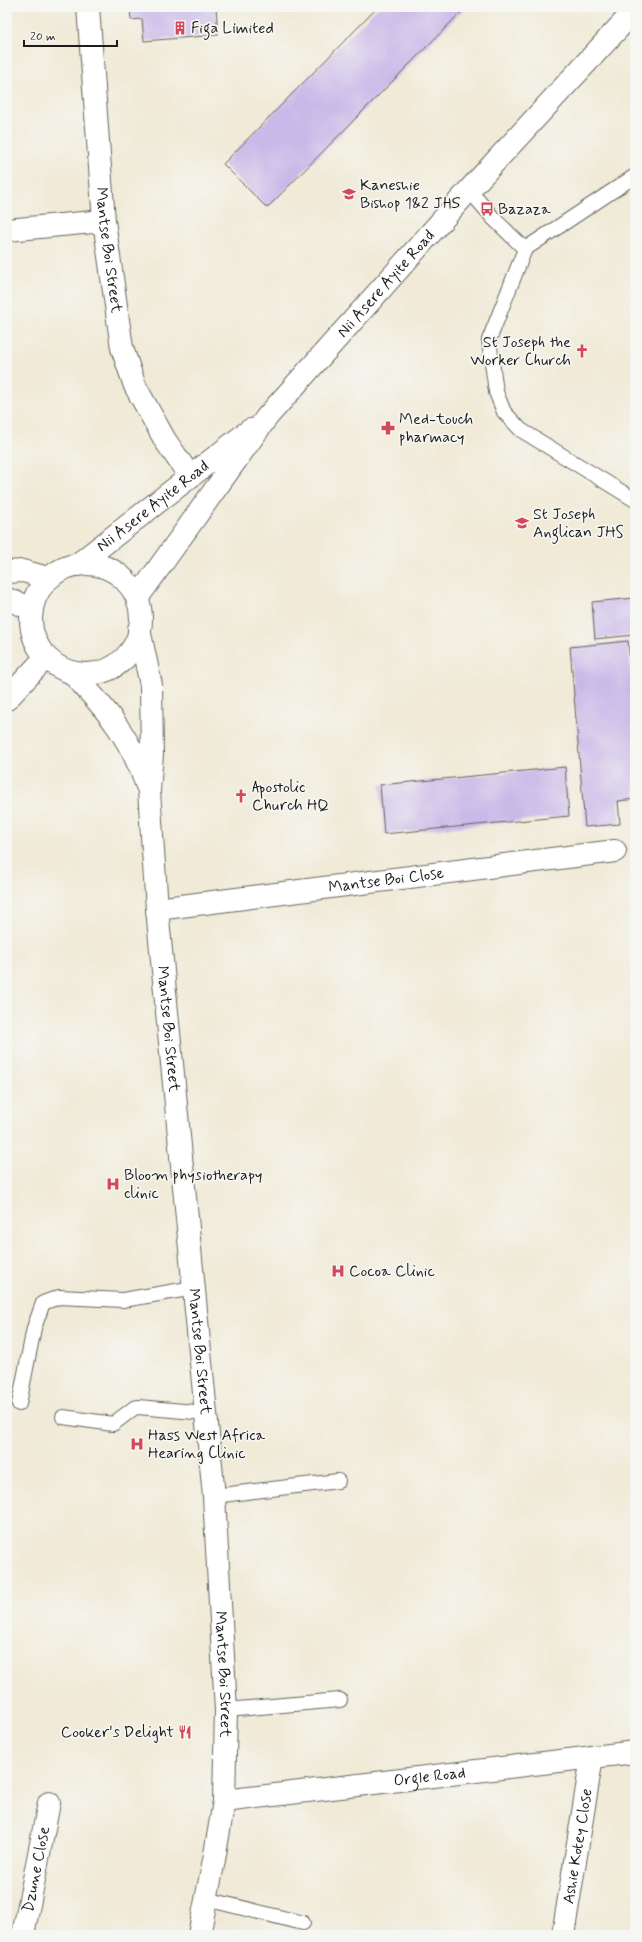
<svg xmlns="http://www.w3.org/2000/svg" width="642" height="1942" viewBox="0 0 642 1942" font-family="Mynerve,sans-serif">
<rect width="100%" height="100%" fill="#f6f6f2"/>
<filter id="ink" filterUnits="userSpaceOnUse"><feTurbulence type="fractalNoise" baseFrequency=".025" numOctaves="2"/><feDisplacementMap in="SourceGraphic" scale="8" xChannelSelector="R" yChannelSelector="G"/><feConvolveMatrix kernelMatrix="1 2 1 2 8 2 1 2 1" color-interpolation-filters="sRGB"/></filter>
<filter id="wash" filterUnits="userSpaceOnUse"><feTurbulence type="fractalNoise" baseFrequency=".012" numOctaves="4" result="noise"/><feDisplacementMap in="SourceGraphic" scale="16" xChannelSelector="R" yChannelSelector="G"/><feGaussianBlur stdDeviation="0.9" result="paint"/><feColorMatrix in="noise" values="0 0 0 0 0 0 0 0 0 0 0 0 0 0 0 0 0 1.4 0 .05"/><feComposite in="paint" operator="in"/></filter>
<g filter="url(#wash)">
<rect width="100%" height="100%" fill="#f0ead7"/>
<g id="blocks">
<g fill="#c9b9e8">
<polygon points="130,7 216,7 218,35 144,41 142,19 131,20"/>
<polygon points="378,7 466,7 267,208 223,164"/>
<polygon points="635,598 635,635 595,639 592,602"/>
<polygon points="628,641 635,716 635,799 618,801 620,824 585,827 570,647"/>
<polygon points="565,767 569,816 384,834 380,785"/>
</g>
</g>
</g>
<g filter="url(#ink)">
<use href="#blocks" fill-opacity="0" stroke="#66645d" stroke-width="1"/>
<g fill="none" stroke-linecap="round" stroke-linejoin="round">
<g stroke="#66645d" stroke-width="16">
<g id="service">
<polyline points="469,190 494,219 525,249 489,340 496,392 504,412 521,430 635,500"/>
<polyline points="525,249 635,176"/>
<polyline points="19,1404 34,1328 43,1303 59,1297 123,1300 194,1288"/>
<polyline points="63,1417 113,1424 134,1408 138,1407 206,1413"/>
<polyline points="214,1496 338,1481"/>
<polyline points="226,1710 340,1700"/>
<polyline points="206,1899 303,1923"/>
</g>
</g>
<g stroke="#66645d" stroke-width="24">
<g id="minor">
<polyline points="7,230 104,221"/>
<polyline points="7,572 23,571 48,578"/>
<polyline points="7,599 32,609"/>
<polyline points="7,699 46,657"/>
<path id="s1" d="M157,909L615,851"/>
<path id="s2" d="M23,1935L49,1803"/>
<path id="s3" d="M563,1935L592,1757"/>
</g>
</g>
<g stroke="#66645d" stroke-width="24">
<g id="tertiary">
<path id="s4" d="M88,7L104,221L122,348L135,386L165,440L189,475"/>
<circle cx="86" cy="619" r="55"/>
<path id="s5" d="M77,565L250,430"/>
<path id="s6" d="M138,597L267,417L469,190L635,10"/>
<path id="s7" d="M139,629L151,685L152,754L149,791L157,909L214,1496L226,1710L224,1801L214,1860L199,1935"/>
<path d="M71,672C106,709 130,736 147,786"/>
<path id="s8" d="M224,1801L635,1752"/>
</g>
</g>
<use href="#service" stroke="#fff" stroke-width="14"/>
<use href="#minor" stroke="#fff" stroke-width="22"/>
<use href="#tertiary" stroke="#fff" stroke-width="22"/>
</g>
</g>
<defs>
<g id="building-bare" transform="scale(1.08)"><path d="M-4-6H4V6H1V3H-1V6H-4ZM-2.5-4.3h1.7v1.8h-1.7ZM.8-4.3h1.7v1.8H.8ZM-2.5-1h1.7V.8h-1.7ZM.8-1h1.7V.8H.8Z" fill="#d1495b" stroke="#f6f6f2" stroke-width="2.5" paint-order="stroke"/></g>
<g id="school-bare" transform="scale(1.08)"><path d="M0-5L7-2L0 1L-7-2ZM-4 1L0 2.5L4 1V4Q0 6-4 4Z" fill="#d1495b" stroke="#f6f6f2" stroke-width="2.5" paint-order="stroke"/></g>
<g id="bus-bare" transform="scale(1.08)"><path d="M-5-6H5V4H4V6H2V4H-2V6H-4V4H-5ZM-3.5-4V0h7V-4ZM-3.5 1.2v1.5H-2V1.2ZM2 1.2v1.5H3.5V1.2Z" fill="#d1495b" stroke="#f6f6f2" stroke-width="2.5" paint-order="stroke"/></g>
<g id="church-bare" transform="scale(1.08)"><path d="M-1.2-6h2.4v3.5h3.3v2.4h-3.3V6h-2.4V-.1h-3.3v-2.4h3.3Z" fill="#d1495b" stroke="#f6f6f2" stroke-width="2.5" paint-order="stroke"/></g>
<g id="pharmacy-bare" transform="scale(1.08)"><path d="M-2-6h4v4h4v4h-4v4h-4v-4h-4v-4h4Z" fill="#d1495b" stroke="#f6f6f2" stroke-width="2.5" paint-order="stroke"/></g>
<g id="hospital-bare" transform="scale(1.08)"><path d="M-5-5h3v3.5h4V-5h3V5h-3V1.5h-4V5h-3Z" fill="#d1495b" stroke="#f6f6f2" stroke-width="2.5" paint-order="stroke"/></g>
<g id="restaurant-bare" transform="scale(1.08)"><path d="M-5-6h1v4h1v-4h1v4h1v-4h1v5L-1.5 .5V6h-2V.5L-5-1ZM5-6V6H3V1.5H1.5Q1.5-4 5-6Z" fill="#d1495b" stroke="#f6f6f2" stroke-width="2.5" paint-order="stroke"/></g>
</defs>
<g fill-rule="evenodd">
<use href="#building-bare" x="180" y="28"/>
<use href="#school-bare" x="349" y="194"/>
<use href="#bus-bare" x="487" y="209"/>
<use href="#church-bare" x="582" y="351"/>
<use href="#pharmacy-bare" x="388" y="428"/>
<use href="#school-bare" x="522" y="523"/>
<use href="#church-bare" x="241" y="796"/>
<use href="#hospital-bare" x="113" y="1184"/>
<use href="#hospital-bare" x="338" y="1271"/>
<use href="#hospital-bare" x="137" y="1444"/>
<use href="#restaurant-bare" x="185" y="1732"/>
</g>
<g text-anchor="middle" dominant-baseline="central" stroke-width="3.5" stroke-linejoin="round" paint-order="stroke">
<g font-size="16" fill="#1c1c1c" stroke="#f6f6f2" text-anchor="start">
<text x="191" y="28">Figa Limited</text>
<text x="360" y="185">Kaneshie<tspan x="360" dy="18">Bishop 1&amp;2 JHS</tspan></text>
<text x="498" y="209">Bazaza</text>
<text x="571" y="342" text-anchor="end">St Joseph the<tspan x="571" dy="18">Worker Church</tspan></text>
<text x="399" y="419">Med-touch<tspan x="399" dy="18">pharmacy</tspan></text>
<text x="533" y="514">St Joseph<tspan x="533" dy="18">Anglican JHS</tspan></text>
<text x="252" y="787">Apostolic<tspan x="252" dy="18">Church HQ</tspan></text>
<text x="124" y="1175">Bloom physiotherapy<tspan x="124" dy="18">clinic</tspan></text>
<text x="349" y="1271">Cocoa Clinic</text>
<text x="148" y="1435">Hass West Africa<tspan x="148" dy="18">Hearing Clinic</tspan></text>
<text x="174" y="1732" text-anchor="end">Cooker's Delight</text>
</g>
<g font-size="16" fill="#1c1c1c" stroke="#f6f6f2">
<text stroke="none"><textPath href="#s4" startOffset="244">Mantse Boi Street</textPath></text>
<text stroke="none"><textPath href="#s6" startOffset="400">Nii Asere Ayite Road</textPath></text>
<text stroke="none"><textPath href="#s5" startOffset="96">Nii Asere Ayite Road</textPath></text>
<text stroke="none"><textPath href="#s1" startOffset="231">Mantse Boi Close</textPath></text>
<text stroke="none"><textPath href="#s7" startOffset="402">Mantse Boi Street</textPath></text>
<text stroke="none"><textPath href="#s7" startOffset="726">Mantse Boi Street</textPath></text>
<text stroke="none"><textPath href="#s7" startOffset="1050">Mantse Boi Street</textPath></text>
<text stroke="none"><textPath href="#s8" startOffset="207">Orgle Road</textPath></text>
<text stroke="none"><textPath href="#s3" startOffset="90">Ashie Kotey Close</textPath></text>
<text stroke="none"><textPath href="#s2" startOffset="67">Dzune Close</textPath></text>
</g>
</g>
<rect width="642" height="1942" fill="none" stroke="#f6f6f2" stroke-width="24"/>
<path d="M24 40v6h93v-6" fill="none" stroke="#1c1c1c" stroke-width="2"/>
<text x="30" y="40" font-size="12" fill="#1c1c1c" stroke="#f6f6f2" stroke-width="3" paint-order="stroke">20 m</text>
</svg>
